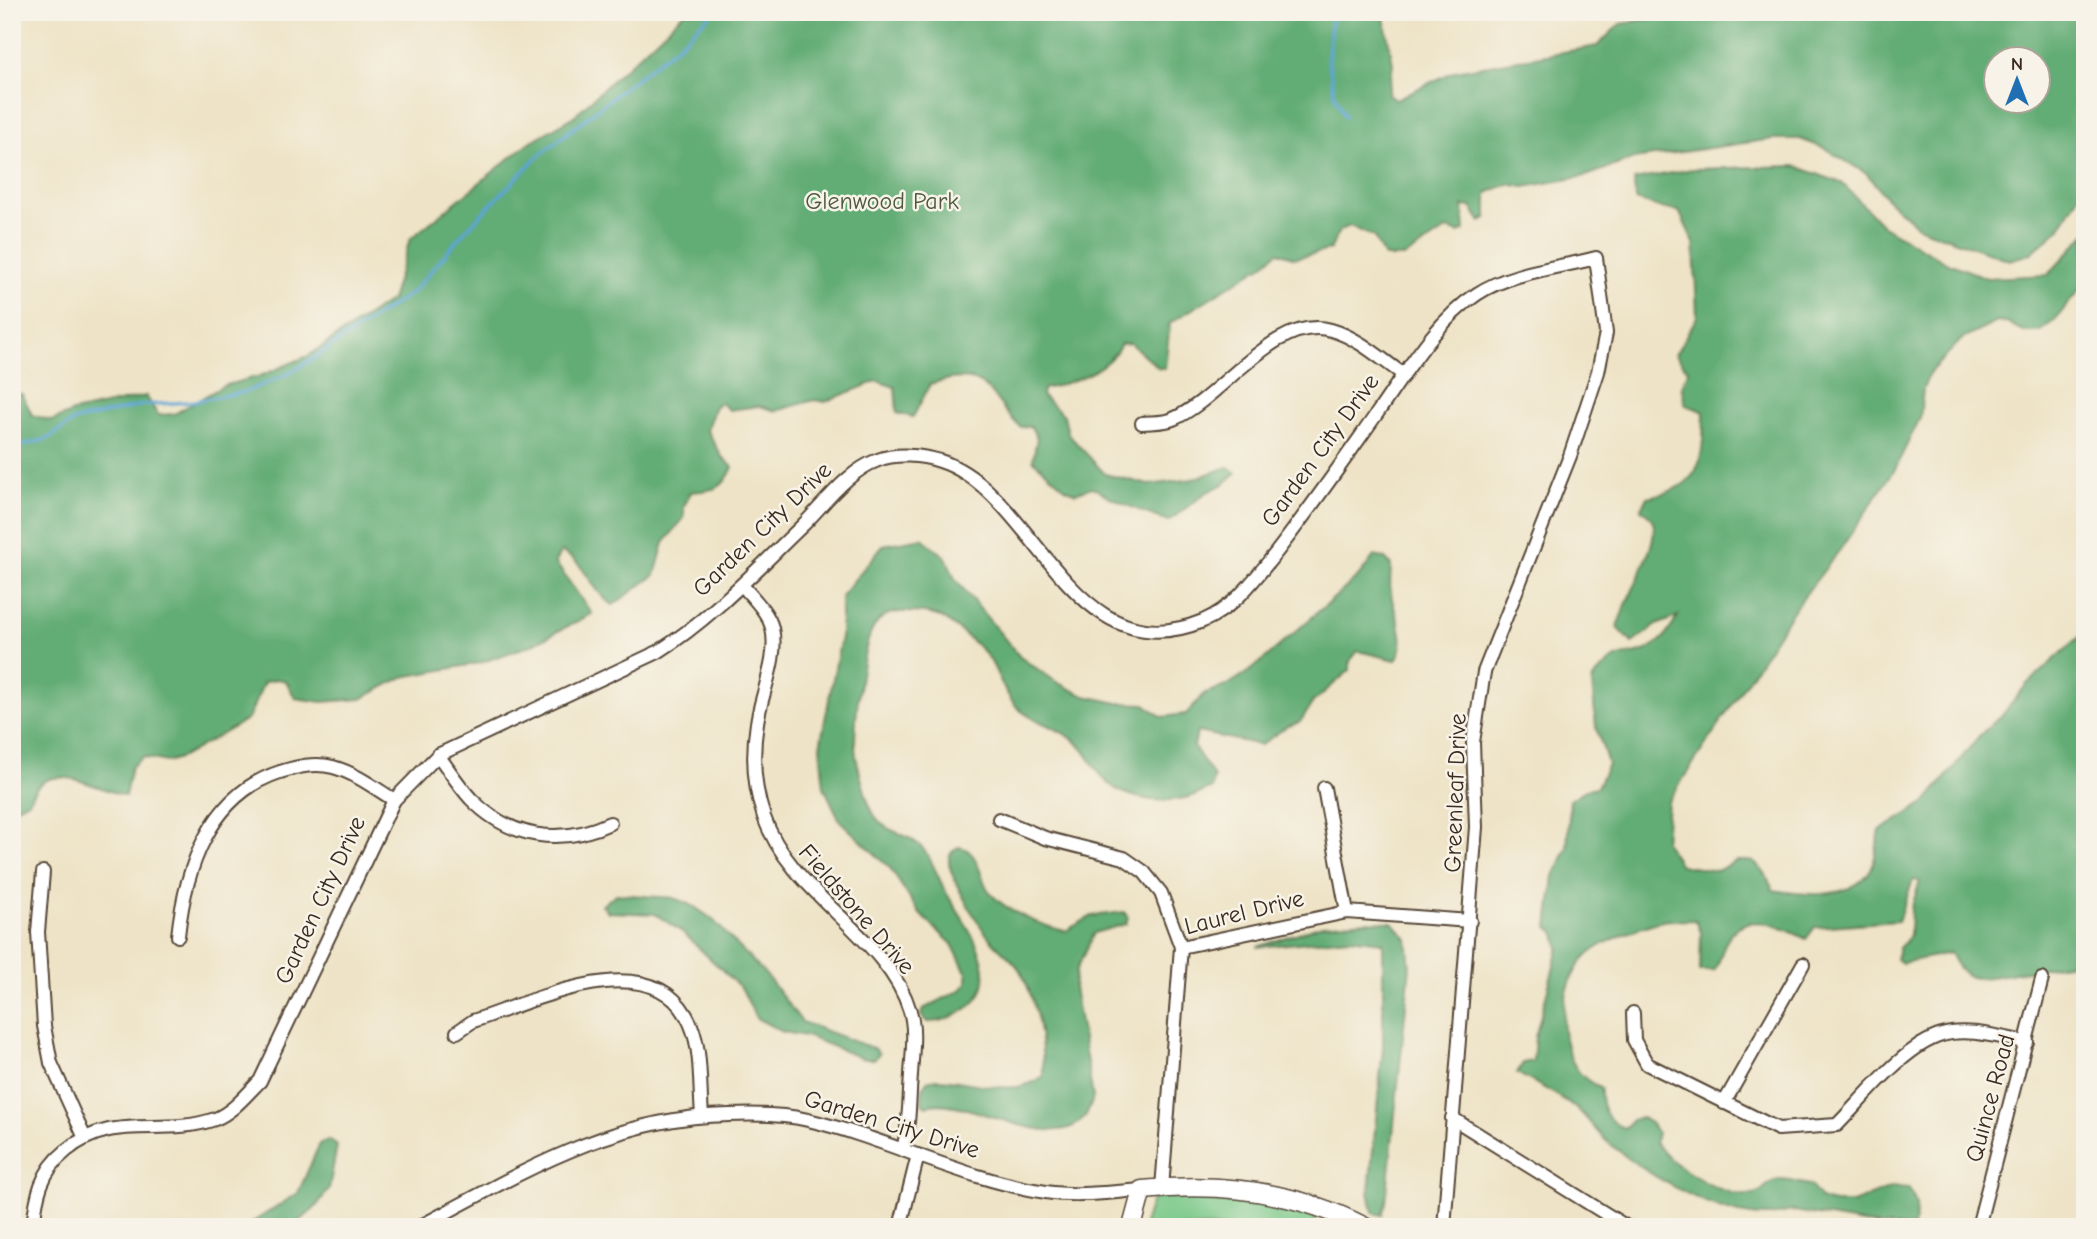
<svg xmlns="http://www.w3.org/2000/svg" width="2097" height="1239" viewBox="0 0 2097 1239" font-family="'Comic Neue',sans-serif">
<rect width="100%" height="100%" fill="#f7f3e8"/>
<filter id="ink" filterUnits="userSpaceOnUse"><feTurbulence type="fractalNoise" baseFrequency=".0143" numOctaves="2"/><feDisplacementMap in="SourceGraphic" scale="14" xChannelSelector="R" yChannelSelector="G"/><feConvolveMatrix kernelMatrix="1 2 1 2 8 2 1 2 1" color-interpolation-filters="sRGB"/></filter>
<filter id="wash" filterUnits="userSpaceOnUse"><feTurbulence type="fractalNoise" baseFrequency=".00686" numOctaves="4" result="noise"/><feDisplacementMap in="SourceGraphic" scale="28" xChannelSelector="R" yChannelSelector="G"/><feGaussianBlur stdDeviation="1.57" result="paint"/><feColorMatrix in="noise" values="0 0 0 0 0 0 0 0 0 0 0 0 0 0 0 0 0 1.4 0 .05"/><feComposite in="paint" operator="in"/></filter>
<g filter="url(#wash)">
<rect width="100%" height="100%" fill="#eee3c6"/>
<polygon fill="#79c888" stroke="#5a7953" stroke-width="2" points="1233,1191 1317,1216 1313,1227 1143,1227 1152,1200 1175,1192"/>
<g fill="#62ac74" stroke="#4e6b49" stroke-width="2" fill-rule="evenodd">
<path d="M685,12H1383L1393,64L1388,94L1396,99L1455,71L1597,46L1620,24L1687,12H2085V186L2059,229L2030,254L2009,260L1920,228L1889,201L1867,174L1824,148L1800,139H1773L1633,159L1586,176L1524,187L1508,184L1487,193V217L1481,222L1471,207L1463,206L1465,230L1459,233L1447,229L1405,257H1384L1374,237L1350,226L1340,230L1330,250L1295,258L1278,252L1263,265L1170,323L1165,368H1159L1130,343L1121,344C1107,371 1072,383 1043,389L1042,396L1064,415L1068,434L1105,474L1149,485L1193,479L1228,467L1236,473L1224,484L1207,492L1169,521C1140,512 1118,503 1092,487L1076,493L1065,488L1033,460L1037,438L1031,427H1020C986,395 990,365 930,384L913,417L897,413L895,387L877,381L825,402L814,400L776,411L759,406L729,410L721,403L715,406L707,430L722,457L733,467C723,490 715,490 691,492L684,506V518L664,543L655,575L613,605C591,592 586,561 561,552L555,562L592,614L531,645L480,663L403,677L361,699L322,702L295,698L286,681L277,679L264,682L248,719L182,757L167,762L143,757L131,767L125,796C93,788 45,756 29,801L12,809V393L22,394L32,415L52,421L73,412L146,396L158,415L174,414L223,386L260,376L308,356L391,300L410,239L530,142L573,117ZM1996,60H2038V102H1996Z"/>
<path d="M1795,166L1842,183L1883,226L1948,263L1987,278L2048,275L2085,234V283L2055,320L2039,332H2024L2008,323L1997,322L1962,339L1930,372L1923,389L1920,418L1895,469L1842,547L1795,608L1668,802L1665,842L1680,865L1717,871L1736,861H1753L1765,873L1773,890C1803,895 1853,901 1871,869C1876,859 1877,842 1880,831L1926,802L1979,736L2004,713L2027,684L2085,632V962C2060,962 1986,982 1971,977C1960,973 1955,963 1950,953L1902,963L1896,959L1899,948L1910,935L1911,909L1920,881L1913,880L1898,921L1815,927L1806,939C1782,927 1744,908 1727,940C1721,950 1721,961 1714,971H1700L1701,933L1696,920C1685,921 1673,919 1663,921C1647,924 1608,940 1594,950C1560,974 1555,1035 1576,1068C1582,1078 1592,1083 1601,1089C1600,1107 1607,1123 1625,1128L1632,1120L1640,1117L1651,1123L1657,1132L1655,1142C1671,1165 1717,1194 1746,1195C1764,1196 1765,1181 1779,1180C1788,1179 1801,1184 1810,1185L1822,1200L1834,1203H1853L1893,1187L1909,1189C1918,1202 1918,1212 1913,1227L1880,1226L1794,1211C1785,1211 1777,1216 1769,1216C1719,1218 1647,1175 1610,1144C1597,1134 1589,1119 1577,1109C1559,1094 1537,1085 1517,1073L1523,1063L1533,1061L1535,1037L1559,948L1556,933L1548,927L1554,876L1567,848L1570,800L1587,789L1597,787L1608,764L1596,727L1592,681C1621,641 1632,664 1658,643C1666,637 1673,625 1678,616L1657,625L1632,643L1617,627C1625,601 1656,550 1654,526C1653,518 1648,513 1641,509L1647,497C1703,488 1703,461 1704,412L1685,404L1682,386L1688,370L1675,355L1697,317L1694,243L1679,211C1665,211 1650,203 1635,200L1634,180L1692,169Z"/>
<path d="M922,538L946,557L955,579L1020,657L1058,683L1085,696L1118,703L1145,704L1162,717L1186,714L1205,693L1226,686L1254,668L1359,576L1374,556L1384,558L1391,565C1391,574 1389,585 1391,594C1395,617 1409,639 1396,660L1358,651L1350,661V670L1313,702L1300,722L1286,727L1261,745L1197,732L1194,747L1214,777L1212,788C1183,803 1150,805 1120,791C1098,781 1092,756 1075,741C1058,726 1031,722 1016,706C1003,692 999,675 990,660C982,648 951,621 937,616C928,613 916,612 906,612C888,611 877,617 870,635C861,657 855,720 855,745C855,758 867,805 875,816C888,836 910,831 925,851C934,864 939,880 947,894C966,926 1009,979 966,1009C953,1017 941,1023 927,1022L921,1015L923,1009L961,990L967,983V974L952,944L920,914L890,868L840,821L824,787L820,746L841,637V596L883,545Z"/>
<path d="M958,847C980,848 979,881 991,894C1009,913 1040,925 1065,931L1092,916L1124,912L1128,917L1126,924L1094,933L1076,970L1074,988L1093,1097C1077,1174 967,1091 926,1106L922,1103L923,1088L927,1081L936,1079C970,1079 1015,1100 1043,1076C1043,1043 1038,1007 1023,976C1017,962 1002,952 991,940C980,927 948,876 949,860C949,853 953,851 958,847Z"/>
<polygon points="616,894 674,898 693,906 712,919 766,975 802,1022 875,1049 879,1054 875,1059 864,1059 806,1036 783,1032 756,1018 742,989 682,932 655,914 608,912 602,905"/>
<polygon points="1365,921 1393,922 1407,939 1410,966 1386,1203 1382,1215 1373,1213 1369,1191 1383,1047 1383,942 1349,938 1257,947 1322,925"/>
<polygon points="330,1140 337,1146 329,1189 315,1208 293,1227 245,1227 298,1193 320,1143"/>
</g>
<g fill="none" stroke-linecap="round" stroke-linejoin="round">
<g stroke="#5ca5d3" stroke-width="3.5">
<polyline points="1332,12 1328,59 1335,96 1345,117"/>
<polyline points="12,448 47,439 74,421 143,405 189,402 245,392 286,375 311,360 413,292 463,233 536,158 677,46 713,12"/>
</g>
</g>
</g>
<g filter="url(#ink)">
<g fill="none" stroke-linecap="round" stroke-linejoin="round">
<g stroke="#564637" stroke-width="16">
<g id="street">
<path d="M1142,423C1151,422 1165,423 1173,419C1221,399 1274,314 1331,330C1359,338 1381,359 1404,375"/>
<path d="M742,585C752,597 768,612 772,628C779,659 761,693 757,723C752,754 754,788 764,817C791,895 888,936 910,1011C916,1031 912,1055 911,1075C909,1100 910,1124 903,1149"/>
<path d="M438,755C449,770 459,786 471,799C510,839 561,846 610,823"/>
<polyline points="1324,788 1347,912"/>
<polyline points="999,819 1045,838 1124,858 1144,872 1161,893 1181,947 1162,1188"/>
<polyline points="43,872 38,932 44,1026 51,1063 84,1136"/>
<path d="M178,936C185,870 209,795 280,772C297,767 314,762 333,767C355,773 375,788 394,800"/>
<polyline points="1181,947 1347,912 1470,921"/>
<path d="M1633,1013L1634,1040L1647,1064L1778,1129L1837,1125C1865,1097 1904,1046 1942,1035C1967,1027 2002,1038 2027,1042"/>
<path d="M457,1032L473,1021C530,1003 645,945 686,1015C703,1043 699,1084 702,1115"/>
<polyline points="1724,1103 1803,964"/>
<polyline points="1452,1118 1627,1227"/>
<path d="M33,1227C36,1196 41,1171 66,1151C113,1111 162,1138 215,1119C233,1112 247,1094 260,1081L394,800L438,755L658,652C712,618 757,569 803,525C825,503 848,471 878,460C896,453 921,455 940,461C1037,492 1071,675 1203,621C1235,607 1254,580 1275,554C1311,508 1344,460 1378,412C1406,372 1436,321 1477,294C1510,272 1558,268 1596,258L1606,333L1598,372L1570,456L1484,672L1473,742L1476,827L1444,1227"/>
<path d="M419,1227C521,1173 611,1117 729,1115C755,1114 783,1114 808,1120C889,1139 964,1180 1046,1192C1077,1197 1110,1192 1142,1190"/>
<polyline points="900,1227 918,1155"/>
<polyline points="1978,1227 2042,979"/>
</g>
</g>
<g stroke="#564637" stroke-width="21">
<path id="secondary" d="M1132,1227L1142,1190C1219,1182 1296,1191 1365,1227"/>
</g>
<use href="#street" stroke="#fff" stroke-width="12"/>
<use href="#secondary" stroke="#fff" stroke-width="18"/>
</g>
</g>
<g text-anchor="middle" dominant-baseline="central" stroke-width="5" stroke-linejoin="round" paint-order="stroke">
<g font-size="24" fill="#4e593e" stroke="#f7f3e8">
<text x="882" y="201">Glenwood Park</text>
</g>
<g font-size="24" fill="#3b2a1e" stroke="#f7f3e8">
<text transform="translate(1320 450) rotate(-54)">Garden City Drive</text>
<text transform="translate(762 529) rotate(-44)">Garden City Drive</text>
<text transform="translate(1455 793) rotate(-88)">Greenleaf Drive</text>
<text transform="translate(320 900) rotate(-65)">Garden City Drive</text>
<text transform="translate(857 909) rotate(49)">Fieldstone Drive</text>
<text transform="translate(1244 912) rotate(-14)">Laurel Drive</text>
<text transform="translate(1990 1098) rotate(-75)">Quince Road</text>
<text transform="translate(892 1124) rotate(17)">Garden City Drive</text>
</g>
</g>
<rect width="2097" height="1239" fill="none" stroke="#f7f3e8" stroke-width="42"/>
<g transform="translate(2017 80)"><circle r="33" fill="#f7f3e8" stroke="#aca397" stroke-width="2"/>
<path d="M0-5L12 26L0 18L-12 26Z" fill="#1f6fb2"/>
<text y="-10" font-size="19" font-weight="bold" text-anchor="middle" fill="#3b2a1e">N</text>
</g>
</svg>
